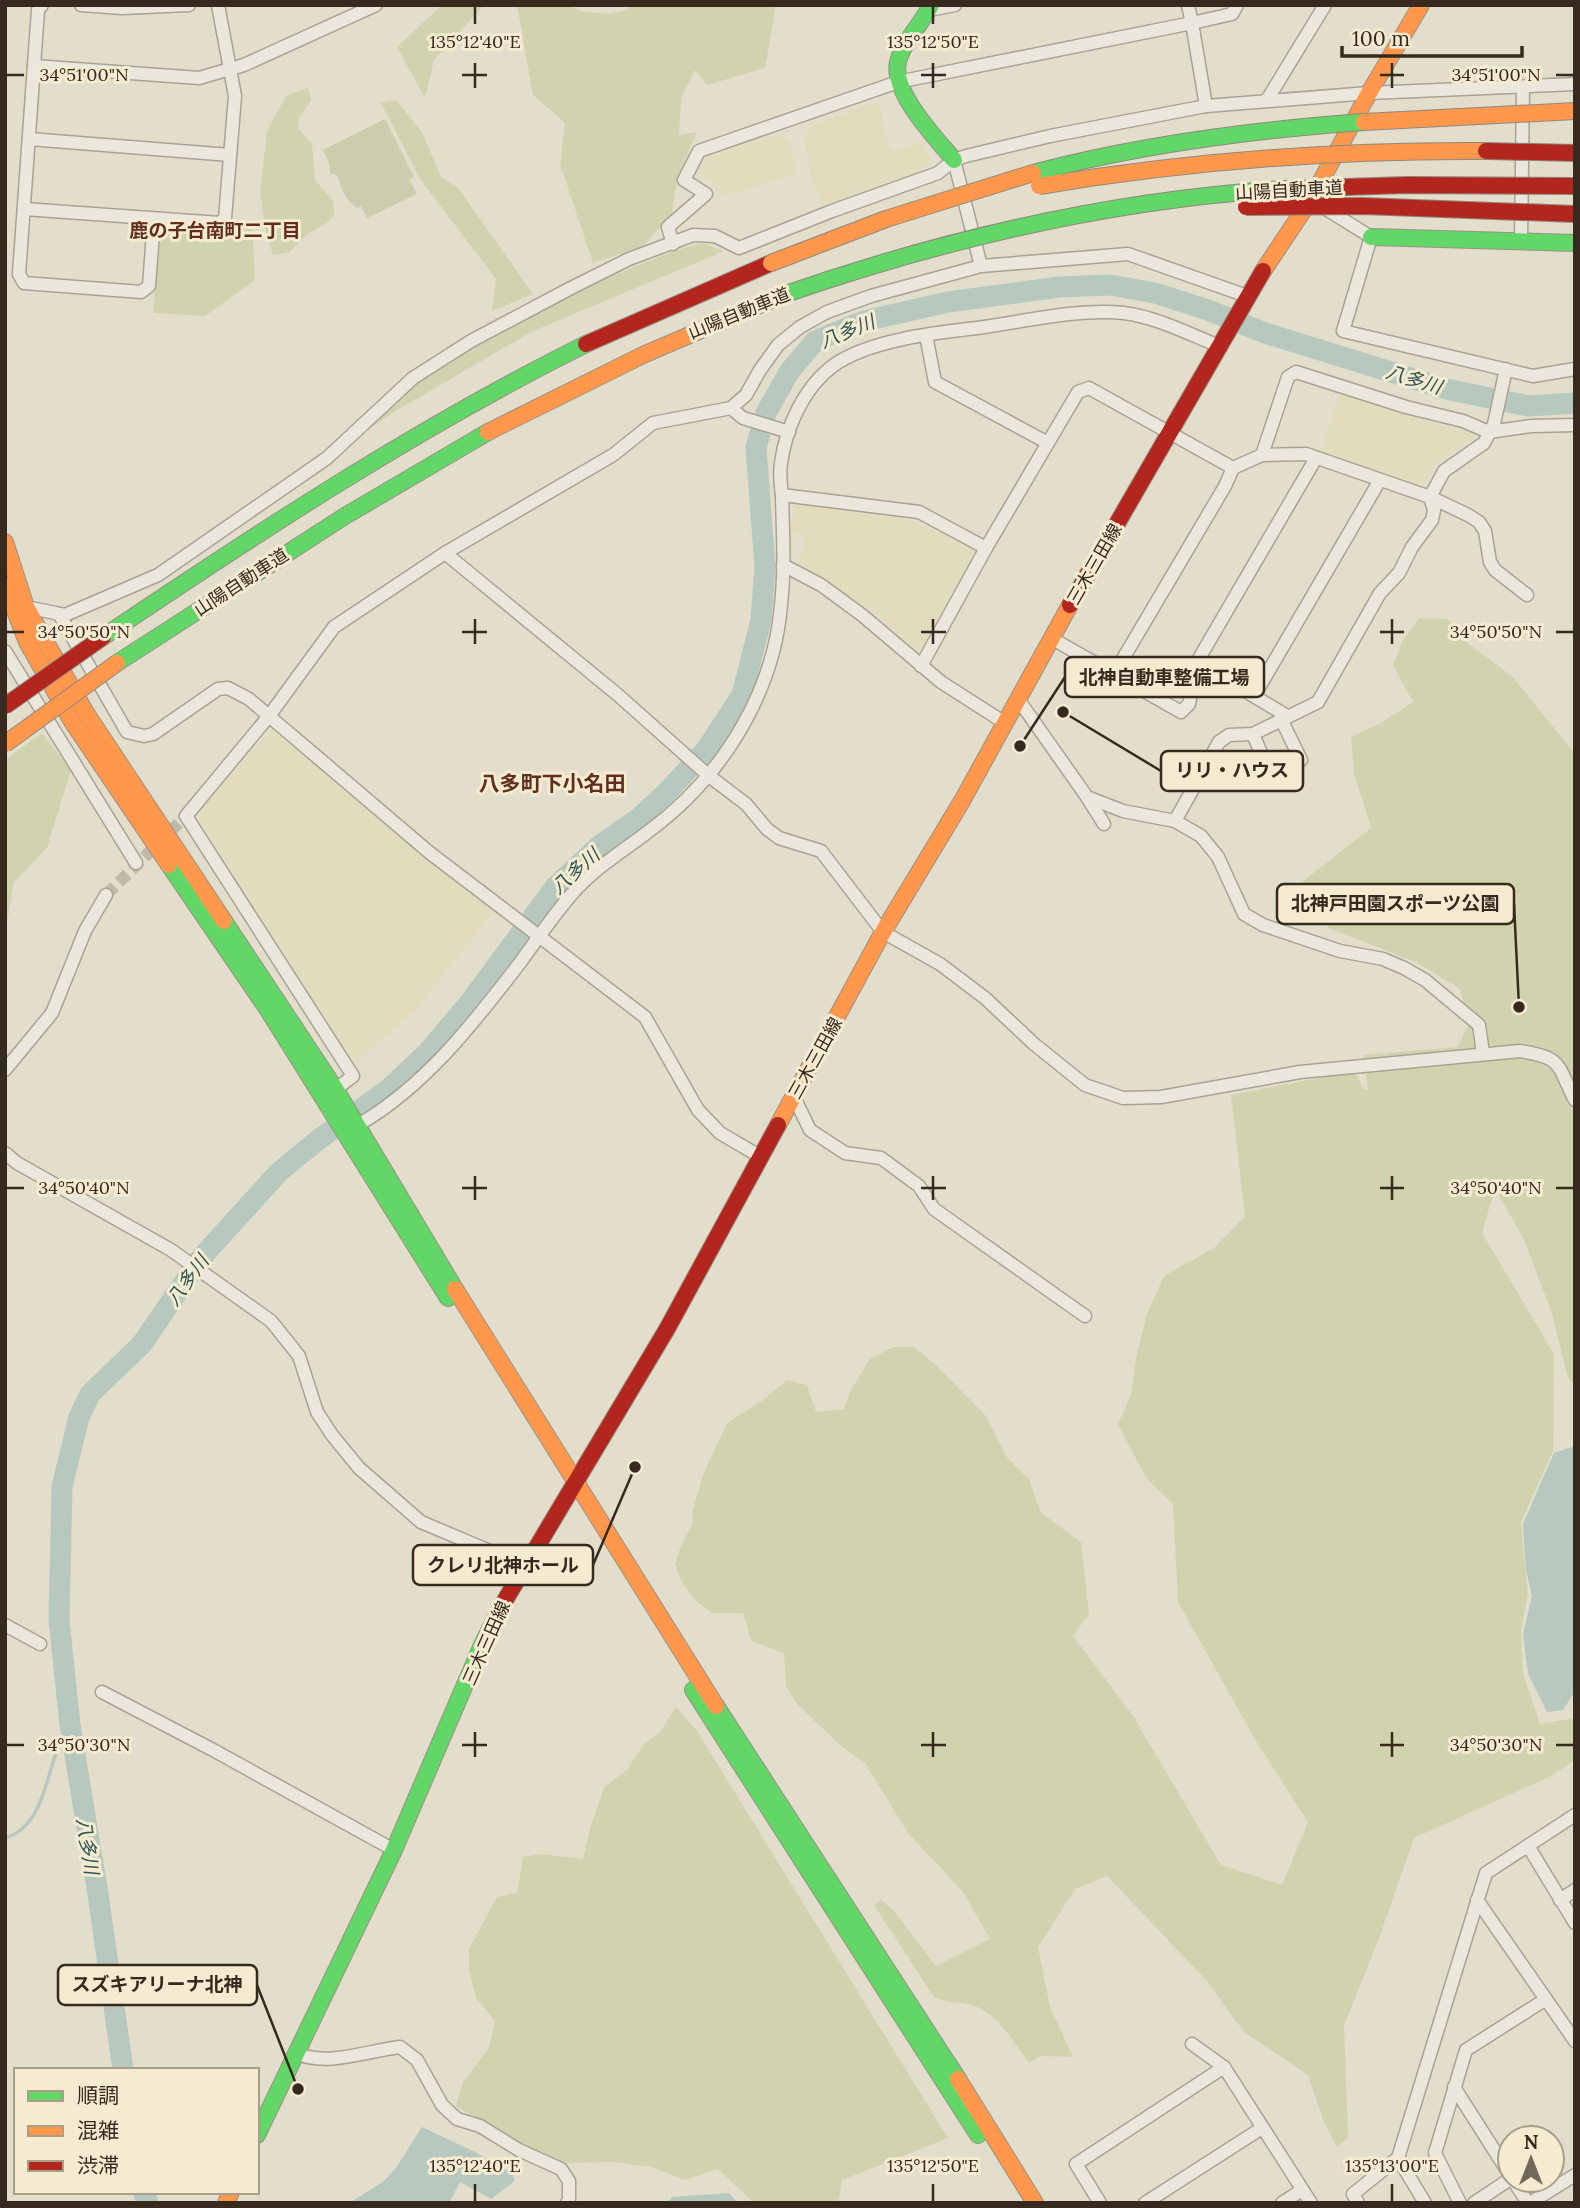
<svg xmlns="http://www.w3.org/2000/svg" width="1580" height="2208" viewBox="0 0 1580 2208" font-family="Lora,'Noto Sans JP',serif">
<rect width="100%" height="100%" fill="#e3ddcc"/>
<g fill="#e2dcbd">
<polygon points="879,101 886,136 892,150 901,150 921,140 932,161 918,173 890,181 822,206 811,177 804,137 811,126"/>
<polygon points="782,134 790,143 797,173 748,190 719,196 712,180 698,172 710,155"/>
<polygon points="1340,393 1433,423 1474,434 1474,439 1434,464 1426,481 1418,484 1320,453"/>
<polygon points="795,504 908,519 974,548 974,557 919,653 870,609 797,566 805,536 789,532"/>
<polygon points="276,725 495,910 414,1012 358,1060 348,1055 195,813"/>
</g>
<g fill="#d1d3ae">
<polygon points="442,5 484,5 434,60 425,98 397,47"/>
<polygon points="517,5 570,5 579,11 607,14 627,10 631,5 776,5 765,68 707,85 695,70 681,98 679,135 697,132 677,178 672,214 643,246 593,263 560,164 565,123 533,95"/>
<polygon points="308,88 311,100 299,118 298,128 312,144 315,180 333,201 334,215 327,223 310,232 289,252 273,255 267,236 260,193 267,131 286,96"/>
<polygon points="396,100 422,132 441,177 458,188 533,294 492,311 496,279 420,179 381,103"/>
<polygon points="232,224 252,225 255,280 205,316 153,313 162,226 231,230"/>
<polygon points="702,243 724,251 531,332 399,409 338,449 422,375 550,301 674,251"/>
<path d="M1419,618L1448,619L1469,644L1513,677L1575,754V1386L1568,1378L1552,1313L1524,1240L1495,1188L1482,1233L1554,1354L1553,1451L1521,1522L1528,1594L1521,1630L1523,1674L1540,1724L1575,1718V1760L1551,1776L1414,1838L1378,1941L1344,2025L1348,2137L1337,2147L1324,2122L1308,2075L1244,2032L1206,1980L1107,1876L1075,1889L1038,1947L1050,2007L1073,2057L1042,2056L1029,2063C1013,2043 998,2012 971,2005C958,2001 949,2004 934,1997L874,1905L881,1900L894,1911L936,1966L990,1939L963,1892L908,1833L865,1763L841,1746L797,1704L786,1686L784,1653L751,1641L743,1613H712L696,1601L681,1581L675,1564L680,1548L692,1525L693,1509L704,1473L727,1423L763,1400L787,1380L807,1385L816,1412L844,1409L851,1390L870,1359L893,1347H914L937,1366L985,1415L1008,1459L1029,1479L1041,1513L1081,1542L1089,1614L1073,1636L1133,1716L1221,1865L1282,1885L1308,1822L1256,1741L1178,1602L1173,1504L1146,1478L1118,1424L1131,1395L1136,1358L1147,1314L1164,1276L1214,1248L1245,1216L1231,1095L1355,1071L1363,1089L1368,1090L1363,1055L1458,1047L1468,1025L1460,989L1416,962L1328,928L1302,882L1371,828L1354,774L1351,737L1381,723L1413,702L1393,665L1403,640Z"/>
<polygon points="42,733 71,770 47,848 14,882 5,935 5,760"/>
<polygon points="676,1707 697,1731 948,2138 842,2180 838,2203 754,2203 718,2169 685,2180 651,2167 614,2162 564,2163 505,2135 456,2106 463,2082 489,2048 495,2021 476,1998 469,1970 469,1949 497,1897 517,1893 523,1857 541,1854 583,1859 591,1824 605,1786 627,1770 644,1744 660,1732"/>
</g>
<path fill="#ccccae" d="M385,119L414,177L409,179L417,194L367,218L361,206L357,208C345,200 341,188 337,175L330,173L329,163L323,150Z"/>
<g fill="#b7c8be">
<polygon points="1575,1446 1575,1691 1563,1710 1547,1712 1528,1674 1523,1634 1532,1596 1526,1570 1523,1524 1554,1453"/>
<polygon points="422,2127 475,2152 512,2173 515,2181 491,2199 460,2182 449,2203 349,2203 383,2182 396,2168"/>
<polygon points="729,2193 738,2203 667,2203 672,2197"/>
</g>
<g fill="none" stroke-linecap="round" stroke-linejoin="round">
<path stroke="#b7c8be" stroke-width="3.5" d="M5,1838C43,1827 46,1776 59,1745C62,1738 66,1732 70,1725"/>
<g stroke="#b7c8be" stroke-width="21">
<polyline points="123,2070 98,1894 70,1725 59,1620 62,1487 79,1417 90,1394 142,1344 200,1259 279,1172 318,1140 390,1088 427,1053 470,1002 555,887 599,846 640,817 666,793 706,750 742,695 761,620 765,567 756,447 766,413 789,372 815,341 864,321 948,302 1059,287 1110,285 1155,293 1208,310 1265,333 1446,389 1528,406 1575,403"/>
<polyline points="143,2192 148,2203"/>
</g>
<polyline stroke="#c0b9a9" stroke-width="12" stroke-dasharray="12 6" stroke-linecap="butt" points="106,895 186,816"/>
<g stroke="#a8a295" stroke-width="15">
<g id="street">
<polyline points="42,5 38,10 19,274 24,283 141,292 149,286 154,220"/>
<polyline points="81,5 122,8 189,5"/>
<polyline points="929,10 955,5"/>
<polyline points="34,66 199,78 244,65 376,5"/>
<polyline points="1267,100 1325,5"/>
<polyline points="1206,106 1192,23 1232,14 1237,5"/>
<polyline points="29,139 230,155"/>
<polyline points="954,160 981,266"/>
<polyline points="24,209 220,223 225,218 235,96 218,5"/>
<polyline points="1326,209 1371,237 1343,331 1533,376 1575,369"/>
<polyline points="1521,241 1523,87"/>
<polyline points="673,244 668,227 706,194 684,180 699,151 898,82 1192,23 1188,5"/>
<polyline points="926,335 935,382 1048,443"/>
<polyline points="731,408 743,418 789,432"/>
<polyline points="1262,455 1306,454 1430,497 1468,515 1479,522 1485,531 1490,562 1495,570 1527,595"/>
<polyline points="782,495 919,512 986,548"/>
<path d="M445,553L618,695L709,776L746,804L767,829L779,838L821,851L883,932L940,964L985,998L1034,1044L1085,1085L1123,1098L1161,1097L1300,1072L1520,1051C1565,1058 1556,1065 1575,1100"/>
<polyline points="783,565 821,585 862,615 941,682 1005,723"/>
<polyline points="26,607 65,615 158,575 327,458 413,378 471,341 571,288 629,259 693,235 715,236 739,248 832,211 938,173 954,160 966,156 1050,136 1206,106 1369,93 1575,84"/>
<polyline points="59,614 127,732 144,736 153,734 218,689 228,688 249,699 430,853 645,1017 698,1110 720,1133 761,1157"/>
<polyline points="1051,638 1181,712 1189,704 1197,662 1287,716"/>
<polyline points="5,651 136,863"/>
<polyline points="1197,662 1316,458"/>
<polyline points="921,666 986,548 1078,392 1089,388 1233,468 1262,455 1288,377 1296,372 1406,407 1463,421 1489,432 1531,426 1575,425"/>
<polyline points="1114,674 1225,486 1233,468"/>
<polyline points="1254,696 1380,480"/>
<polyline points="1018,699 1087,797 1123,811 1175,821 1201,836 1218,857 1244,914 1263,925 1340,951 1383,959 1404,968 1425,980 1479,1025 1483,1053"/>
<polyline points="1281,719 1301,760"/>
<polyline points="1253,734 1263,758"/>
<polyline points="1087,797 1104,824"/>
<polyline points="1175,821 1219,742 1229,735 1253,734 1318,702 1380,593 1399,573 1412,547 1432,520 1434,510 1430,497 1444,471 1484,443 1494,424 1506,369"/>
<polyline points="5,1070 52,1013 85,931 106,895"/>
<polyline points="331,1093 353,1076 186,816 269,716 334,627 445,553 613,455 653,423 731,408 746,395 760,370 778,345 800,327 827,312 871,296 981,266 1128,254 1247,296"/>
<polyline points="794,1097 810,1130 845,1153 881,1158 919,1186 934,1209 1085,1316"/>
<path d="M358,1125C424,1087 473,1024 519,964C536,941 552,917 571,895C594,868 622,852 649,831C691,800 725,760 749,714C766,681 778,642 781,605C785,569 783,533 782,497C781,486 779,474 781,463C786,427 804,387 834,365C870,340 934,333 977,328C1023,322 1078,308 1124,313C1156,317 1189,334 1219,346"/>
<polyline points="5,1153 17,1163 171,1250 271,1321 299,1356 317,1412 332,1435 359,1468 421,1522 511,1560 522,1567"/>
<polyline points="5,1625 40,1644"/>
<polyline points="102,1692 215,1751 394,1850"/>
<polyline points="1528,1846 1575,1923"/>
<polyline points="1477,1900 1575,2041"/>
<polyline points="1560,1900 1575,1890"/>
<polyline points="1192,2044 1224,2067 1311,2203"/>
<path d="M295,2053C328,2067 366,2051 400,2047L417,2060L442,2105L457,2119L480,2126L519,2150L561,2169L569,2181V2199L567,2203"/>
<polyline points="1454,2087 1510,2175"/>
<polyline points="1513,2180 1528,2203"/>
<polyline points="1100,2203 1076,2164 1224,2067"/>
<polyline points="1145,2203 1262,2128"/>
<polyline points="1282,2203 1302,2190"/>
<polyline points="1358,2203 1353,2194 1398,2158"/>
<polyline points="1425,2203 1398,2158 1486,1873 1575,1815"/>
<polyline points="1460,2203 1435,2153 1466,2050 1546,1999"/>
<polyline points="1474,2203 1510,2179"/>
<polyline points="1530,2203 1575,2175"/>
</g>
</g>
<g stroke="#989185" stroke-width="18">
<g id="fast">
<path d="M931,5C922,24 903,41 898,62C891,92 936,138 954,160"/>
<polyline points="1371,237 1575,243"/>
<path d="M103,637C259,532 417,428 586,344"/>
<polyline points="117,663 345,516 488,432"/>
<polyline points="169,865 268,1010 448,1298"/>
<polyline points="224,921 336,1090 455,1289"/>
<polyline points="693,1690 978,2135"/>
<polyline points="716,1706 958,2079"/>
<polyline points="257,2135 394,1850 482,1645 501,1607"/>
</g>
</g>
<g stroke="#989185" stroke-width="18">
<g id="slow">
<polyline points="1263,271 1311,199 1369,93 1421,5"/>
<polyline points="488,432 643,355 780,296"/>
<polyline points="5,542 26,607 86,713 224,921"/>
<polyline points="5,585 27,642 73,723 169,865"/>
<polyline points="778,1125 883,932 962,801 1070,605"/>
<polyline points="455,1289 716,1706"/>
<polyline points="958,2079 1035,2203"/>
<polyline points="226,2203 231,2192"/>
</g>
</g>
<g stroke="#989185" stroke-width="18">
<g id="jam">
<polyline points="586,344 771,263"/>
<polyline points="1070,605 1263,271"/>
<polyline points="501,1607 667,1329 778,1125"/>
</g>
</g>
<use href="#street" stroke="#ece7dd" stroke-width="12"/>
<use href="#fast" stroke="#63d668" stroke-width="16"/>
<use href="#slow" stroke="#ff974d" stroke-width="16"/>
<use href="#jam" stroke="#b3261e" stroke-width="16"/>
<g stroke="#8e877c" stroke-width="18" stroke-linecap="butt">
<g id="fast-bridge">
<path d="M1033,173C1142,144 1252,130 1364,122"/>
<path d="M780,296C943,239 1111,200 1284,189"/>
</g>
</g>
<g stroke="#8e877c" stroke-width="18" stroke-linecap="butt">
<g id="slow-bridge">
<polyline points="1364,122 1575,111"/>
<path d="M1039,186C1188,161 1336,150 1486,151"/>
<polyline points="771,263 886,219 1033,173"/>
<polyline points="5,744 117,663"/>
</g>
</g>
<g stroke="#8e877c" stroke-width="18" stroke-linecap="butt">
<g id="jam-bridge">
<polyline points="1486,151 1575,153"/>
<polyline points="1284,189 1407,185 1575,186"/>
<polyline points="1246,207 1363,206 1575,214"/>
<polyline points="5,706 103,637"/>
</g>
</g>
<use href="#fast-bridge" stroke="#63d668" stroke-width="16"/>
<use href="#slow-bridge" stroke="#ff974d" stroke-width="16"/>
<use href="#jam-bridge" stroke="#b3261e" stroke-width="16"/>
</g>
<path fill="none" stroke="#362a1e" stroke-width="2.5" d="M475,7V24M933,7V24M475,63V88M933,63V88M1392,63V88M7,75H24M462,75H487M921,75H946M1380,75H1404M1556,75H1573M475,619V644M933,619V644M1392,619V644M7,632H24M462,632H487M921,632H946M1380,632H1404M1556,632H1573M475,1176V1200M933,1176V1200M1392,1176V1200M7,1188H24M462,1188H487M921,1188H946M1380,1188H1404M1556,1188H1573M475,1732V1757M933,1732V1757M1392,1732V1757M7,1745H24M462,1745H487M921,1745H946M1380,1745H1404M1556,1745H1573M475,2184V2201M933,2184V2201M1392,2184V2201"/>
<g text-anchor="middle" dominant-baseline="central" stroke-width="6" stroke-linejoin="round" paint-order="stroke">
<g font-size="18" fill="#362a1e" stroke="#f4ebd1">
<text transform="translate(1289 190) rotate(-3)">山陽自動車道</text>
<text transform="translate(739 313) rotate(-22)">山陽自動車道</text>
<text transform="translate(1094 564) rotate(-60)">三木三田線</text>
<text transform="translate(241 582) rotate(-33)">山陽自動車道</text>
<text transform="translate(815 1058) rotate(-61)">三木三田線</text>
<text transform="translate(486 1643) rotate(-66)">三木三田線</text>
</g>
<g font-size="19" font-weight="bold" fill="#612e1e" stroke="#f4ebd1">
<text x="215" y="230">鹿の子台南町二丁目</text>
</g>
<g font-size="19" font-style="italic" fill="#2d5554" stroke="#f4ebd1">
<text transform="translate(847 331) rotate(-22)">八多川</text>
<text transform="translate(1414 379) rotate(17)">八多川</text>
<text transform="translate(575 871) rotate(-42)">八多川</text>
<text transform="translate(187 1280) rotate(-54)">八多川</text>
<text transform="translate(88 1846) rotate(81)">八多川</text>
</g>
<g font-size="21" font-weight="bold" fill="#612e1e" stroke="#f4ebd1">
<text x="552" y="783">八多町下小名田</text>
</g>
</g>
<g font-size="18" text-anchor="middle" fill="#362a1e" stroke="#f4ebd1" stroke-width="6" stroke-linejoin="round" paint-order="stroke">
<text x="475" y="48">135°12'40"E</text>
<text x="933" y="48">135°12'50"E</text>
<text x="84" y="81">34°51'00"N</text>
<text x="1496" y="81">34°51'00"N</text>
<text x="84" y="638">34°50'50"N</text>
<text x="1496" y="638">34°50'50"N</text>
<text x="84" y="1194">34°50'40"N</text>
<text x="1496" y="1194">34°50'40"N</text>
<text x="84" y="1751">34°50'30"N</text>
<text x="1496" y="1751">34°50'30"N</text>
<text x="475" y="2172">135°12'40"E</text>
<text x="933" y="2172">135°12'50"E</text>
<text x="1392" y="2172">135°13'00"E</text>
</g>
<path fill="none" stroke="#362a1e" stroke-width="2.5" d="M1020 746L1065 677M1063 712L1161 771M1519 1007L1514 904M635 1467L593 1565M298 2089L257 1985"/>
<g fill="#362a1e" stroke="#f4ebd1" stroke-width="2.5">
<circle cx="1020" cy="746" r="7"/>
<circle cx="1063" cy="712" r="7"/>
<circle cx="1519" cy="1007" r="7"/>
<circle cx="635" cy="1467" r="7"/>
<circle cx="298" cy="2089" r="7"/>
</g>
<g fill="#f4ebd1" stroke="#362a1e" stroke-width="2.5">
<rect x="1065" y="657" width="199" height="40" rx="7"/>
<rect x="1161" y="751" width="142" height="40" rx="7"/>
<rect x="1277" y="884" width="237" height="40" rx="7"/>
<rect x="413" y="1545" width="180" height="40" rx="7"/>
<rect x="58" y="1965" width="199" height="40" rx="7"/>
</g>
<g font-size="19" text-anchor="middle" font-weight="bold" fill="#362a1e">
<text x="1164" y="684">北神自動車整備工場</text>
<text x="1232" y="777">リリ・ハウス</text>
<text x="1395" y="910">北神戸田園スポーツ公園</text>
<text x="503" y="1572">クレリ北神ホール</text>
<text x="157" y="1991">スズキアリーナ北神</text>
</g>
<rect width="1580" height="2208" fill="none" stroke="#362a1e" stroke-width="14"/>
<rect x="14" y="2068" width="245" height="126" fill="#f4ebd1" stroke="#a89e89" stroke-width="2"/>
<rect x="28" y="2091" width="35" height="10" fill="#63d668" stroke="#a89e89" stroke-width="2"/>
<text x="77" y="2103" font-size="21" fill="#362a1e">順調</text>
<rect x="28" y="2126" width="35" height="10" fill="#ff974d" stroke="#a89e89" stroke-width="2"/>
<text x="77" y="2138" font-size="21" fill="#362a1e">混雑</text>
<rect x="28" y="2161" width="35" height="10" fill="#b3261e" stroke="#a89e89" stroke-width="2"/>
<text x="77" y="2173" font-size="21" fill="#362a1e">渋滞</text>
<g transform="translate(1531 2159)"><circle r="33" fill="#f4ebd1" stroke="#a89e89" stroke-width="2"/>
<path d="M0-5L12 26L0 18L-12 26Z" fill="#73695b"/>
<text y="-10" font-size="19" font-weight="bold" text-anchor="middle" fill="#362a1e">N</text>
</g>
<path d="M1342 46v10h180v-10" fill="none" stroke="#362a1e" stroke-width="3.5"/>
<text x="1352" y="46" font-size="21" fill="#362a1e" stroke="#f4ebd1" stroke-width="5" paint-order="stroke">100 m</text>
</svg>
